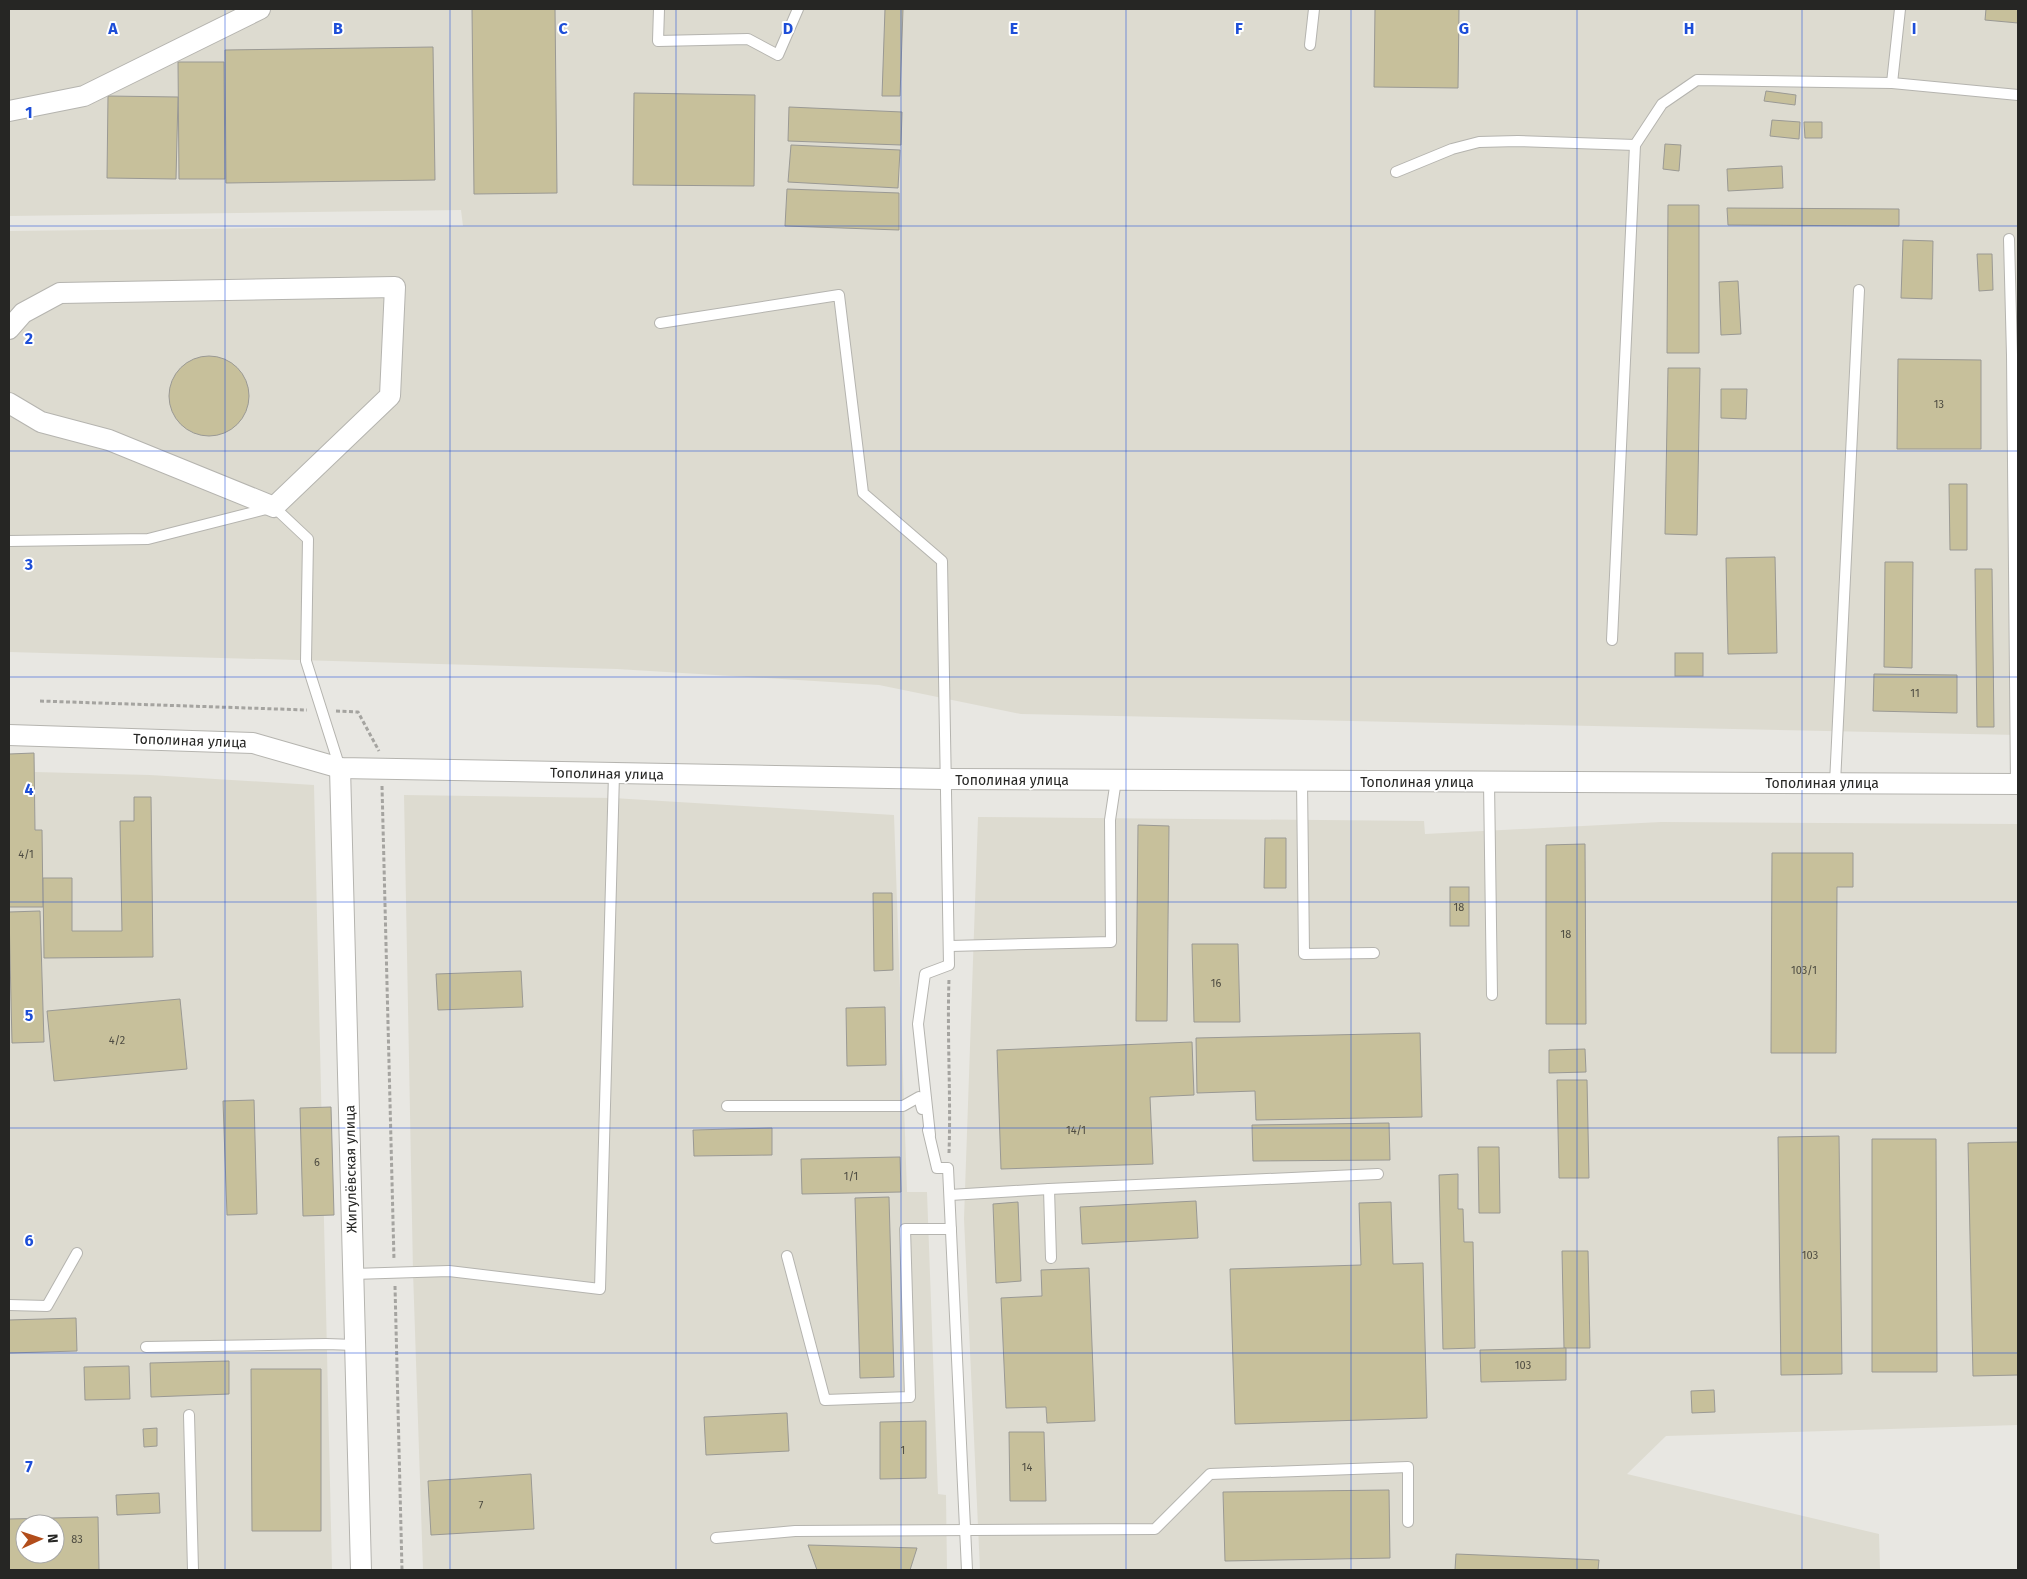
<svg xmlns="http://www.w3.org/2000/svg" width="2027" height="1579" viewBox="0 0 2027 1579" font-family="'Fira Sans',sans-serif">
<rect width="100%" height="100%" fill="#e8e7e2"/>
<g fill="#dddbd0" fill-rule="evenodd">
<polygon points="9,9 2018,9 2018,735 1021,714 879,685 617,669 9,652 9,231 463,226 461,210 9,216"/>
<path d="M34,753L35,772L150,775L314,785L332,1570H9V754ZM25,1524H55V1554H25Z"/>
<polygon points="404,795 613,798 894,815 907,1192 927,1192 938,1494 946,1495 947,1570 423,1570 413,1272"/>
<polygon points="978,817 1424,821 1425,834 1661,822 2018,824 2018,1425 1666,1436 1627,1474 1879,1534 1880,1570 980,1570 964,1219"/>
</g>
<g fill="#c7c09b" stroke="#9a9994" fill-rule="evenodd">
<polygon points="472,9 555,9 557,193 474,194"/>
<polygon points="885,9 903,9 900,96 882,96"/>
<polygon points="1375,9 1459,9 1458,88 1374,87"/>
<polygon points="1986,9 2018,9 2018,23 1985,20"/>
<polygon points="433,47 435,180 226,183 225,50"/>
<polygon points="178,62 224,62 225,179 179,179"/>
<polygon points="1766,91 1796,95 1795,105 1764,101"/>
<polygon points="634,93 755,95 754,186 633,185"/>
<polygon points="108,96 178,97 176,179 107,178"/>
<polygon points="789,107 902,112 901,145 788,141"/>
<polygon points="1772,120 1800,122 1799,139 1770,136"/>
<polygon points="1804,122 1822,122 1822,138 1805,138"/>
<polygon points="1665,144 1681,145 1679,171 1663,169"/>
<polygon points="791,145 900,150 898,188 788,182"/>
<polygon points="1782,166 1783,188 1728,191 1727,169"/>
<polygon points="787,189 899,193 899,230 785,226"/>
<polygon points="1668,205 1699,205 1699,353 1667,353"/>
<polygon points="1727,208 1899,209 1899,226 1728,225"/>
<polygon points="1903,240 1933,241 1932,299 1901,298"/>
<polygon points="1977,254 1992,254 1993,290 1979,291"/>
<polygon points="1738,281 1741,334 1721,335 1719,282"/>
<circle cx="209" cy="396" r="40"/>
<polygon points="1898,359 1981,360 1981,449 1897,449"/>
<polygon points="1668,368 1700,368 1697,535 1665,534"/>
<polygon points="1721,389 1747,389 1746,419 1721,418"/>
<polygon points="1949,484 1967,484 1967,550 1950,550"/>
<polygon points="1775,557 1777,653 1728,654 1726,558"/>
<polygon points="1885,562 1913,562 1912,668 1884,667"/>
<polygon points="1975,569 1992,569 1994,727 1977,727"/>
<rect x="1675" y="653" width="28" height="23"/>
<polygon points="1874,674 1957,675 1957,713 1873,711"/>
<polygon points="34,753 35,830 42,830 43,907 9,907 9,754"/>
<polygon points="134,797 151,797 153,957 44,958 43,878 72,878 72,931 122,931 120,821 134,821"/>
<polygon points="1138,825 1169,826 1167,1021 1136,1021"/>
<polygon points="1265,838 1286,838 1286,888 1264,888"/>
<polygon points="1585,844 1586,1024 1546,1024 1546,845"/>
<polygon points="1772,853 1853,853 1853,887 1837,887 1836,1053 1771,1053"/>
<rect x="1450" y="887" width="19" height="39"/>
<polygon points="873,893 892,893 893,970 874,971"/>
<polygon points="40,911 44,1042 12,1043 9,912"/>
<polygon points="1192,944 1238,944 1240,1022 1194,1022"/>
<polygon points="521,971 523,1007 438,1010 436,974"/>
<polygon points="180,999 187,1069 54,1081 47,1011"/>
<polygon points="885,1007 886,1065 847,1066 846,1008"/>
<polygon points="1420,1033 1422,1117 1256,1120 1255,1091 1197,1093 1196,1038"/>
<polygon points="1192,1042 1194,1095 1150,1097 1153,1164 1001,1169 997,1050"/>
<polygon points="1585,1049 1586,1072 1549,1073 1549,1050"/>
<polygon points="1557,1080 1587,1080 1589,1178 1559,1178"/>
<polygon points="254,1100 257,1214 227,1215 223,1101"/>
<polygon points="331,1107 334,1215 303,1216 300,1108"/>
<polygon points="1389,1123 1390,1160 1253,1161 1252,1125"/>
<polygon points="772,1128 772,1155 694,1156 693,1130"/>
<polygon points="1839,1136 1842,1374 1781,1375 1778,1137"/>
<polygon points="1872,1139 1936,1139 1937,1372 1872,1372"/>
<polygon points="2018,1142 2018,1375 1973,1376 1968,1143"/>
<polygon points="1478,1147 1499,1147 1500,1213 1479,1213"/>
<polygon points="900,1157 901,1192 802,1194 801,1159"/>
<polygon points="1458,1174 1458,1209 1463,1209 1464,1242 1473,1242 1475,1348 1443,1349 1439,1175"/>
<polygon points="889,1197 894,1377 860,1378 855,1198"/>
<polygon points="1196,1201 1198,1238 1082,1244 1080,1207"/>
<polygon points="1018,1202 1021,1281 996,1283 993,1204"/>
<polygon points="1391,1202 1393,1264 1423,1263 1427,1418 1235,1424 1230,1269 1361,1265 1359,1203"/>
<polygon points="1562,1251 1588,1251 1590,1348 1564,1348"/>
<polygon points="1089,1268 1095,1421 1047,1423 1046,1407 1006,1408 1001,1298 1042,1296 1041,1270"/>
<polygon points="76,1318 77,1351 9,1353 9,1320"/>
<polygon points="1566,1348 1566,1380 1481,1382 1480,1350"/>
<polygon points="229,1361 229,1394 151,1397 150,1363"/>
<polygon points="129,1366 130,1399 85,1400 84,1367"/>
<polygon points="251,1369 321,1369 321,1531 252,1531"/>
<polygon points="1714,1390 1715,1412 1692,1413 1691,1391"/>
<polygon points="787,1413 789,1451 706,1455 704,1417"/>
<polygon points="926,1421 926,1478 880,1479 880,1422"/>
<polygon points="157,1428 157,1446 144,1447 143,1429"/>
<polygon points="1009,1432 1044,1432 1046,1501 1010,1501"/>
<polygon points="531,1474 534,1529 431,1535 428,1481"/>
<polygon points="1389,1490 1390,1558 1225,1561 1223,1492"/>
<polygon points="159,1493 160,1513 117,1515 116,1495"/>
<path d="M98,1517L99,1570H9V1519ZM25,1524H55V1554H25Z"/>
<polygon points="808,1545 917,1548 910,1570 817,1570"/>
<polygon points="1456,1554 1599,1560 1598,1570 1455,1570"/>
</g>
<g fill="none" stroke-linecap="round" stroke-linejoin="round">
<g stroke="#b5b4af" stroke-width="12">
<g id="service">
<polyline points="659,9 658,41 748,39 778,55 798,9"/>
<polyline points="1310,45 1314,9"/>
<polyline points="1892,83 2018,95"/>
<polyline points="1396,172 1452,149 1479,142 1518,141 1635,145 1662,104 1697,80 1892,83 1900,9"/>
<polyline points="2009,239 2012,355 2016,784"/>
<polyline points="660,323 839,295 863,493 942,561 949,965 925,974 918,1024 930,1135"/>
<polyline points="9,541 148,539 274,507 308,539 306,661 340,768"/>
<polyline points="1612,640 1635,145"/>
<polyline points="1302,781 1304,954 1374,953"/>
<polyline points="1489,782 1492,995"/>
<polyline points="1835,783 1859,290"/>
<polyline points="950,946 1111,942 1110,820 1116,780"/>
<polyline points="727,1106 903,1106 919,1097 922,1109"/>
<polyline points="928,1130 937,1168 948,1168 967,1570"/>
<polyline points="1049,1189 1051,1258"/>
<polyline points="950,1195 1049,1189 1378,1174"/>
<polyline points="787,1256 825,1400 910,1397 905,1229 951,1229"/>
<polyline points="353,1274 449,1271 600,1289 614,774"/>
<polyline points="9,1305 47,1306 77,1253"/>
<polyline points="146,1347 326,1344 355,1345"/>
<polyline points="189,1415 193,1570"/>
<polyline points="716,1538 795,1531 1155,1529 1210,1474 1408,1467 1408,1522"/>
</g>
</g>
<g stroke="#b5b4af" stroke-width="22">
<g id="minor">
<polyline points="9,111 84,96 260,9"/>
<polyline points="9,329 23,313 60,293 395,287 390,396 274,507 109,440 41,422 9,403"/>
<polyline points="9,735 253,743 340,768 944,779 2018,784"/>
<polyline points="340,768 361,1570"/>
</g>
</g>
<g stroke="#a5a4a0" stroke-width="3" stroke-dasharray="4 2.5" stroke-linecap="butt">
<polyline points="40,701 307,710"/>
<polyline points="336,711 358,712 379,751"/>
<polyline points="382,786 394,1260"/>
<path d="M949,1153C951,1095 947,1038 949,979"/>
<polyline points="395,1286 402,1570"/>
</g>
<use href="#service" stroke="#fff" stroke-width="10"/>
<use href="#minor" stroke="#fff" stroke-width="20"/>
</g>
<path fill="none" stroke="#1d4ed8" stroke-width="1" stroke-opacity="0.55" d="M225,9V1570M450,9V1570M676,9V1570M901,9V1570M1126,9V1570M1351,9V1570M1577,9V1570M1802,9V1570M9,226H2018M9,451H2018M9,677H2018M9,902H2018M9,1128H2018M9,1353H2018"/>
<g text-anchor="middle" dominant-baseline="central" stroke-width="4" stroke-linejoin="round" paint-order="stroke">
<g font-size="11" fill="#4e4c42">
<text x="1939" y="404">13</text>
<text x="1915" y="693">11</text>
<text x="26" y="854">4/1</text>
<text x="1459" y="907">18</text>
<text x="1566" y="934">18</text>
<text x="1804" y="970">103/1</text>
<text x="1216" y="983">16</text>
<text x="117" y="1040">4/2</text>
<text x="1076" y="1130">14/1</text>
<text x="317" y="1162">6</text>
<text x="851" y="1176">1/1</text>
<text x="1810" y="1255">103</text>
<text x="1523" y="1365">103</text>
<text x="903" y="1450">1</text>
<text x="1027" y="1467">14</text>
<text x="481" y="1505">7</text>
<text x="77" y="1539">83</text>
</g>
<g font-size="14" fill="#262624" stroke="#fff">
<text transform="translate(190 741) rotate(2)">Тополиная улица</text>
<text transform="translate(607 774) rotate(1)">Тополиная улица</text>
<text x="1012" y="780">Тополиная улица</text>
<text x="1417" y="782">Тополиная улица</text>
<text x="1822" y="783">Тополиная улица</text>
<text transform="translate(351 1169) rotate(-91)">Жигулёвская улица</text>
</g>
</g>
<g font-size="16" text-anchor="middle" font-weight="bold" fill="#1d4ed8" stroke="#fff" stroke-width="4" stroke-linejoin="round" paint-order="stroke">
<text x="113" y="34">A</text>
<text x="338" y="34">B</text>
<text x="563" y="34">C</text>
<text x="788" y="34">D</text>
<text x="1014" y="34">E</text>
<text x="1239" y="34">F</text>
<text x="1464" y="34">G</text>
<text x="1689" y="34">H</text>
<text x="1914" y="34">I</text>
<text x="29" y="118">1</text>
<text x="29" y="344">2</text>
<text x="29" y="570">3</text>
<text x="29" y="795">4</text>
<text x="29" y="1021">5</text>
<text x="29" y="1246">6</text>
<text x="29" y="1472">7</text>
</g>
<rect width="2027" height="1579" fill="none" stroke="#262624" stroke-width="20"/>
<g transform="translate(40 1539) rotate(87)"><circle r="24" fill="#ffffff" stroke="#a8a8a7"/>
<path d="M0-4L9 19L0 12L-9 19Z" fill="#b24d1b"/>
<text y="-8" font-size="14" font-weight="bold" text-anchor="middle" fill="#262624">N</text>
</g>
</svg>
